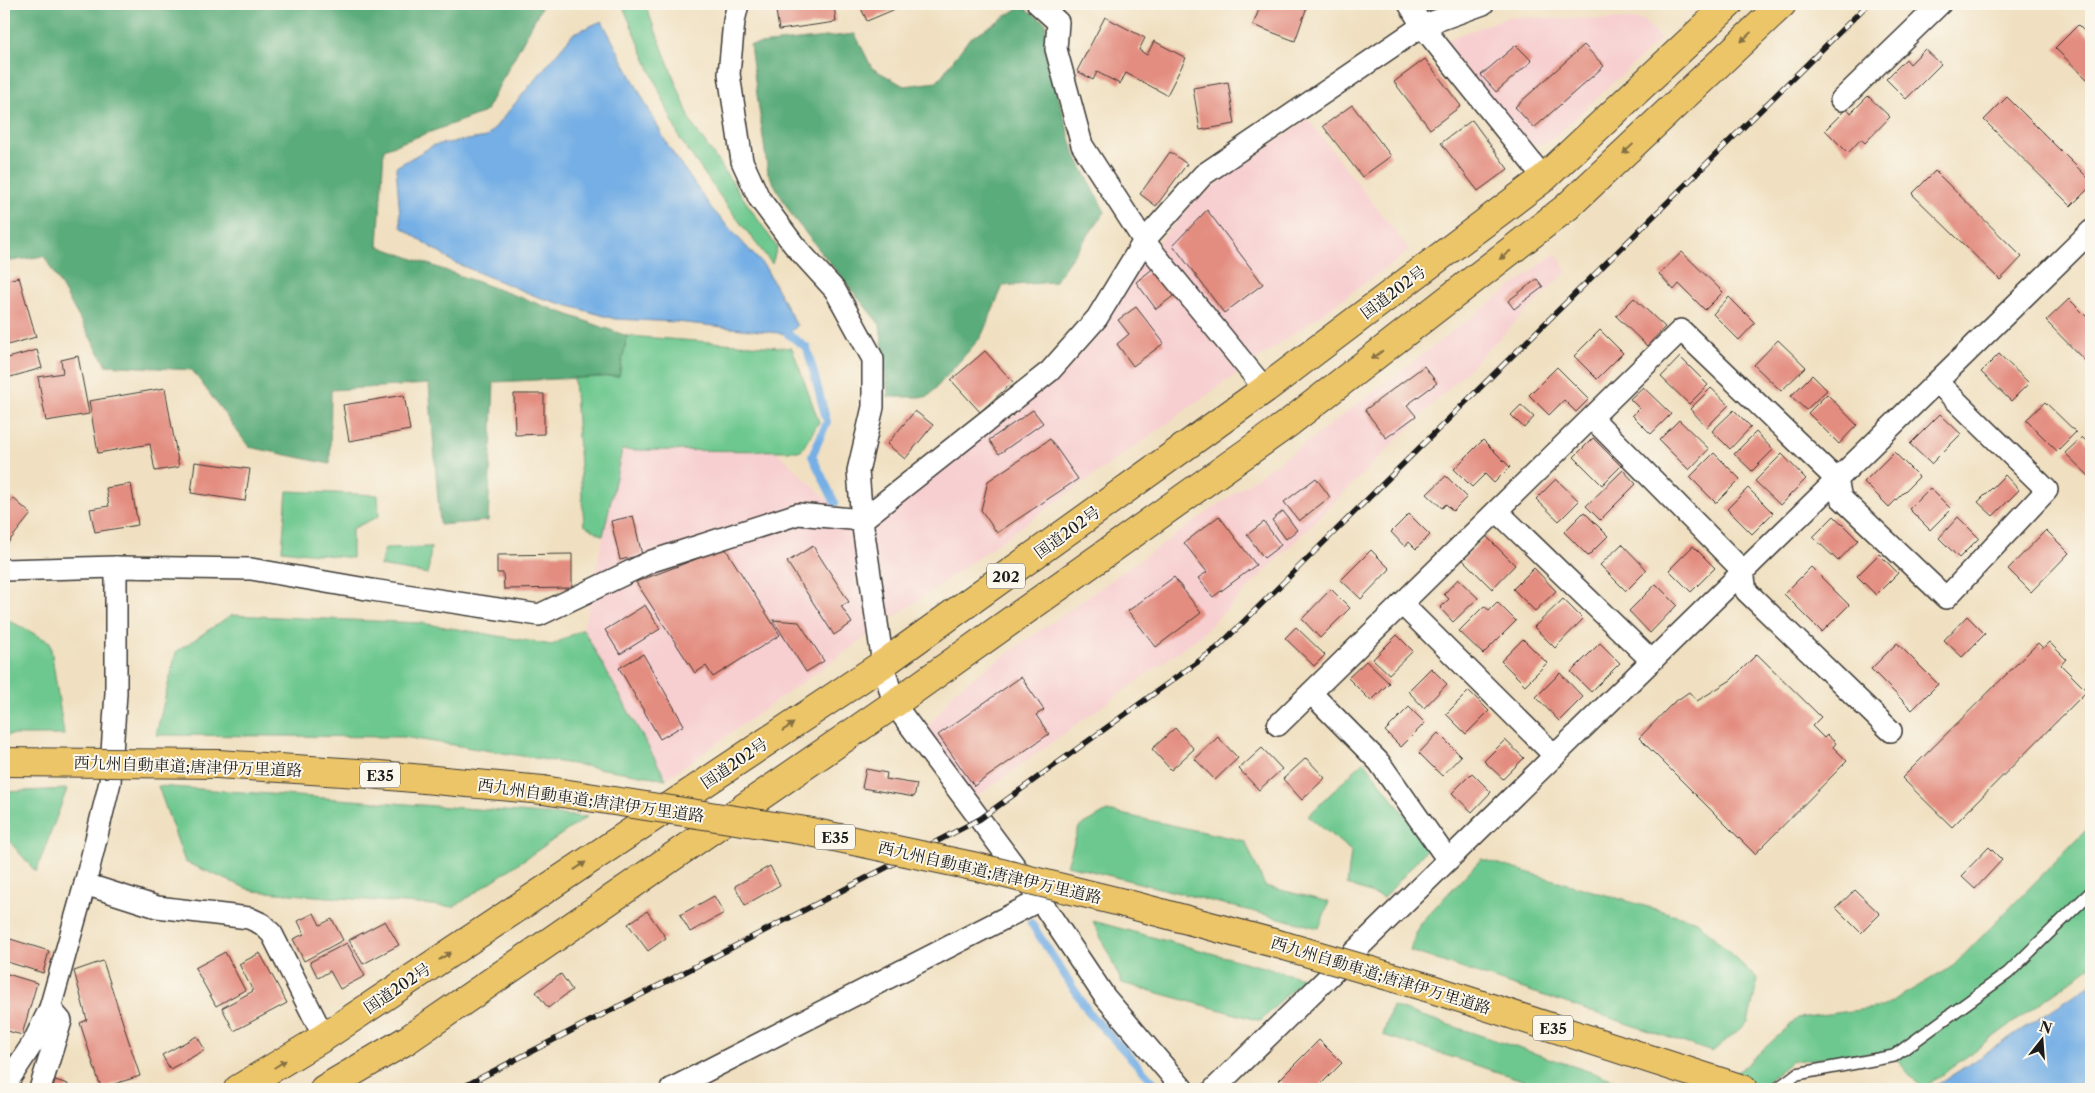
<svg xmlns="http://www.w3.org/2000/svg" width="2095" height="1093" viewBox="0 0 2095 1093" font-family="'Libre Caslon Text','Noto Serif JP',serif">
<rect width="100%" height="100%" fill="#fbf7ec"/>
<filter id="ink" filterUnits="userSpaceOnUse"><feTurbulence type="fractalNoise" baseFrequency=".02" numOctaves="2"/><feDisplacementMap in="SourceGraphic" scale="10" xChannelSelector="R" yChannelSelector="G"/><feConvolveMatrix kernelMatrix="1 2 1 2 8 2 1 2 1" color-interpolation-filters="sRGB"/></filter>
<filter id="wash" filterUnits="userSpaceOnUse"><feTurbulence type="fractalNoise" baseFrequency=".0096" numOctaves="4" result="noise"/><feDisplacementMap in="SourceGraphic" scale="20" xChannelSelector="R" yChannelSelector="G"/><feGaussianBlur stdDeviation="1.12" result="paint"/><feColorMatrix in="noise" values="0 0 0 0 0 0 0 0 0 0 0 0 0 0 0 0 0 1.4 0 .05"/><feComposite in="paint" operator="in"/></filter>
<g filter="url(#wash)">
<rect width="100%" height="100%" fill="#f0e0c1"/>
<g fill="#f7cfd0">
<polygon points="1508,17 1643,20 1661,39 1546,144 1524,144 1443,41"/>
<polygon points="1308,119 1410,251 666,779 583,629 622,450 777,452 861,531 1086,349 1137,268 1194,200"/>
<polygon points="1556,253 1567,271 1200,636 976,797 924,732 956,690 1314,437"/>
</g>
<g fill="#6dc88f" stroke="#447256">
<polygon points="622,4 645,4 692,124 777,247 772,264 725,203 680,139"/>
<polygon points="627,336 792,348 819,422 801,451 622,450 603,536 584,525 574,378 619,376"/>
<polygon points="287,491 378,495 379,516 352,529 352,558 282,550"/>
<polygon points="431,547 428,574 380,566 385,548"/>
<polygon points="231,615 421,623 552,645 583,629 666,779 403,737 156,735 176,652"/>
<polygon points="4,618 50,642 64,735 4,735"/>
<polygon points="1364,761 1429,847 1384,898 1347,885 1351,851 1308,816"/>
<polygon points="158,786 587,817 454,907 253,891 185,862"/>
<polygon points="67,789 36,872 4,835 4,792"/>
<polygon points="1107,811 1245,841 1265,886 1329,902 1319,928 1067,865 1079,827"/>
<polygon points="2091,825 2091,966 1922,1089 1890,1052 1792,1061 1758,1089 1719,1089 1798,1018 1882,1007 1953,966"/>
<polygon points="1481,859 1697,921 1758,980 1748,1022 1712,1052 1410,951 1420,923"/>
<polygon points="1093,921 1303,978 1261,1021 1122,983"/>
<polygon points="1392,1006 1642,1089 1550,1089 1383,1035"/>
</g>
<g fill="#5aac7a" stroke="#3b644b">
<polygon points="4,4 543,4 485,112 384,149 378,246 627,336 619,376 494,382 488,521 440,525 429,384 331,390 330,464 249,447 192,370 106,365 44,256 4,262"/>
<polygon points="1022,6 1046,23 1045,50 1074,152 1105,212 1054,282 1003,286 981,337 928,397 888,397 880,325 792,216 768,173 750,45 855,34 872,68 904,86 937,82 969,39"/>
</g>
<g fill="#74afe5" stroke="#486680">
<polygon points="602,21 668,146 712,209 765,267 797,326 788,334 677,322 615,319 538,297 453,262 401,227 396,167 434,145 487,137 574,33"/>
<polygon points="2091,984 2091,1089 1931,1089"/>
</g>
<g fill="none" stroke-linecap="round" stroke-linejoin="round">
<g stroke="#74afe5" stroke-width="8">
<polyline points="788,334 807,348 827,422 812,456 835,503"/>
<polyline points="1031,923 1090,1014 1160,1089"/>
</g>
</g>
<g id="blocks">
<g fill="#e38d80">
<polygon points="775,4 834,4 836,22 779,30"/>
<polygon points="859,4 898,4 900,7 867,21"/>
<polygon points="1261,4 1308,4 1295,41 1253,25"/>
<polygon points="1105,17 1145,38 1139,50 1147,55 1154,41 1186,58 1167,95 1126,73 1120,84 1097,72 1093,80 1077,71"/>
<polygon points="2078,25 2091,38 2091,83 2055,48"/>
<polygon points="1516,45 1532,61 1496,92 1481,75"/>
<polygon points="1584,45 1604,66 1534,128 1515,107"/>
<polygon points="1925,49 1941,64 1906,99 1886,79 1906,59 1910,64"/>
<polygon points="1425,59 1461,106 1430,129 1394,82"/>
<polygon points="1228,82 1235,124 1200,130 1193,88"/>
<polygon points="1868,96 1890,117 1865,143 1861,139 1848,153 1825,130 1847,108 1851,113"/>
<polygon points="2007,97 2091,181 2091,186 2071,206 1984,120"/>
<polygon points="1352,105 1391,156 1362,177 1323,126"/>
<polygon points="1472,120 1508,169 1478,191 1441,143"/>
<polygon points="1170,152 1187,164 1156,206 1140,194"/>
<polygon points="1935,171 2022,257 2000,280 1912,194"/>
<polygon points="1207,210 1263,284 1224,313 1173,245"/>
<polygon points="1682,252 1723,292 1705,310 1679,284 1674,290 1659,274"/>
<polygon points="1155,267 1176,294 1156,309 1136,282"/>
<polygon points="19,277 36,337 4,346 4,281"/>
<polygon points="1537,279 1543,287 1514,309 1508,301"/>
<polygon points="1729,297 1755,323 1739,340 1713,314"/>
<polygon points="1634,298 1665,327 1647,346 1616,316"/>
<polygon points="2069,299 2091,321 2091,367 2046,321"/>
<polygon points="1136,307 1164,343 1133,366 1117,344 1129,334 1118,320"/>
<polygon points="1600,330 1623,353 1597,379 1574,356"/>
<polygon points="1778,340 1806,367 1781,391 1754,365"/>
<polygon points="37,350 42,368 7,378 4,359"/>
<polygon points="985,351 1013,382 980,412 951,380"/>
<polygon points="1999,354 2029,383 2011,401 1981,372"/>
<polygon points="78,356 89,414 46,421 38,377 63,373 61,360"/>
<polygon points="1680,357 1708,385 1689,404 1661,377"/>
<polygon points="1424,366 1437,383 1407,405 1416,416 1386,438 1365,410"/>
<polygon points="1557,367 1589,399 1576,412 1564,400 1549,415 1529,395"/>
<polygon points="1812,375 1827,390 1806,410 1791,396"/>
<polygon points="1643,387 1671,414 1651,434 1632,415 1639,408 1630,399"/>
<polygon points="165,388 179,467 155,471 150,444 98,453 89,401"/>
<polygon points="1711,388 1729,405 1707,427 1690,409"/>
<polygon points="514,394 544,394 544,434 515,435"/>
<polygon points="1827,394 1857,425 1839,444 1808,413"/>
<polygon points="404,395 410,430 349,441 343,405"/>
<polygon points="2045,402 2076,432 2057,451 2026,420"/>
<polygon points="1521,405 1534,417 1524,428 1511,415"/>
<polygon points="1033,410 1043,423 999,454 989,440"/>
<polygon points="1734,410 1751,427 1730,449 1712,431"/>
<polygon points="915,411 933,425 905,459 887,444"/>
<polygon points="1940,414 1961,434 1931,464 1910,444"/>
<polygon points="1679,420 1709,449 1689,470 1659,440"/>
<polygon points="1756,432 1773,450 1752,471 1734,454"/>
<polygon points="2082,437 2091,446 2091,478 2065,453"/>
<polygon points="1593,438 1621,466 1602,485 1574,457"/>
<polygon points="1050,439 1078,479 997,533 981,510 988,481"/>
<polygon points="1483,440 1510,467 1494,483 1485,474 1472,487 1454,469"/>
<polygon points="1894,452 1919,477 1889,507 1864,482"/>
<polygon points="1714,453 1740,479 1716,503 1690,477"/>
<polygon points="1782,454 1806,479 1780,505 1755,481"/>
<polygon points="195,462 250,469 245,501 191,493"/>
<polygon points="1623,470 1636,484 1600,520 1586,506"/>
<polygon points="2005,475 2019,490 1993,516 1978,502"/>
<polygon points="1446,476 1467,497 1453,511 1446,504 1442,508 1427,494"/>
<polygon points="1316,478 1330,497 1299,521 1284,502"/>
<polygon points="1556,479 1579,501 1559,521 1536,499"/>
<polygon points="131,484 138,525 95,532 90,509 109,506 106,488"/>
<polygon points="1748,488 1773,513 1752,534 1727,509"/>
<polygon points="1930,488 1951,509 1930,530 1909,509"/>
<polygon points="13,498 31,514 7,544 4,542 4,509"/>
<polygon points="1283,511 1297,530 1286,539 1272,520"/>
<polygon points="1584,512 1608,536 1588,556 1564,532"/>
<polygon points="1409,514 1430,535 1416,549 1409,542 1405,547 1391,532"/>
<polygon points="633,516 642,555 620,560 611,521"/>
<polygon points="1219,516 1256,565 1213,597 1198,578 1207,572 1184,543"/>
<polygon points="1834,516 1858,540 1838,561 1813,537"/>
<polygon points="1958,517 1979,538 1959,558 1939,538"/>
<polygon points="1264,522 1281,545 1264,558 1247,535"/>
<polygon points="2046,530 2069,553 2031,592 2008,569"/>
<polygon points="1486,536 1515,565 1492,589 1463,560"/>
<polygon points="1622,544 1647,570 1626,591 1600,565"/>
<polygon points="813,546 849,602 841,606 852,623 834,635 787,562"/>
<polygon points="1693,546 1715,568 1691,592 1669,570"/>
<polygon points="725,548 780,635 713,677 706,666 695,673 636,582"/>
<polygon points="1371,550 1390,569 1361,599 1341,580"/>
<polygon points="572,554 572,588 504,589 503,573 497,573 497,555"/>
<polygon points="1879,554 1898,573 1876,595 1857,576"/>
<polygon points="1811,567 1849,605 1822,632 1784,594"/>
<polygon points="1534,568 1556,591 1535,611 1513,589"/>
<polygon points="1174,577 1201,613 1156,647 1128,611"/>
<polygon points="1458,579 1478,598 1453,622 1440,608 1449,599 1444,594"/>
<polygon points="1656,584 1677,605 1650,633 1629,611"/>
<polygon points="1331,589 1350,608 1320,638 1302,619"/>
<polygon points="1563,599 1583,619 1555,648 1534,627"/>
<polygon points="1497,602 1516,621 1483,654 1459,631 1484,606 1489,610"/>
<polygon points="645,605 660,629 620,654 605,630"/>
<polygon points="1967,616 1985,634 1962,657 1944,640"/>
<polygon points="773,620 799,622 824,661 806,672"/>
<polygon points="1296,627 1325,655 1314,666 1285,638"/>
<polygon points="1397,635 1413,651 1389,674 1373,659"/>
<polygon points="1523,639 1547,663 1525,685 1501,661"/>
<polygon points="2049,642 2066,659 2061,665 2087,691 1952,827 1902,778 2038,643 2043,648"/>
<polygon points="1600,643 1620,663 1591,692 1571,672"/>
<polygon points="1897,643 1938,684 1912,710 1871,669"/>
<polygon points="643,654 684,725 660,739 619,668"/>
<polygon points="1757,654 1821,717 1812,726 1824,738 1827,735 1836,743 1833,747 1847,761 1755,854 1639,738 1673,703 1689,692 1697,701 1731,680"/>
<polygon points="1366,661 1389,683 1371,701 1348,678"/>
<polygon points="1431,668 1447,684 1424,708 1408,691"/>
<polygon points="1560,673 1583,697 1559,721 1536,697"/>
<polygon points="1021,677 1044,710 1036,715 1049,734 974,786 938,735"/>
<polygon points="1469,691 1489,711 1466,734 1446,714"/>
<polygon points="1409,707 1425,723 1401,747 1385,731"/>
<polygon points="1175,728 1194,749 1171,770 1152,749"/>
<polygon points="1438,733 1461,756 1442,776 1419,753"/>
<polygon points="1218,737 1238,758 1215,780 1195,759"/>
<polygon points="1505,740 1524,758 1503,779 1484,761"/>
<polygon points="1262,748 1282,769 1259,790 1239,769"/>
<polygon points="1306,758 1325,778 1302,800 1283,779"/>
<polygon points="866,769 887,773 886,779 917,784 914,797 862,788"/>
<polygon points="1472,773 1491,792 1472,812 1452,793"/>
<polygon points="1989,847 2002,860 1975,889 1961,876"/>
<polygon points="770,866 780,885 745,905 735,886"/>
<polygon points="1855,890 1880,914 1861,933 1836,908"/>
<polygon points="714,896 724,913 690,932 680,915"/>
<polygon points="647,911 666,938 648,951 628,924"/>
<polygon points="314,913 320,925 332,919 343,940 304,961 293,939 304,934 298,921"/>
<polygon points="385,921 399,945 363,964 349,940"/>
<polygon points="4,937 49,951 43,973 4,961"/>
<polygon points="347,943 365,976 340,989 330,971 318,978 310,962"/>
<polygon points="225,952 245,990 216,1006 195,968"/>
<polygon points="260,953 287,1003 234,1031 222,1008 253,991 239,964"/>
<polygon points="103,961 140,1076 101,1088 80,1023 87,1020 74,971"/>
<polygon points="4,973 37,983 22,1035 4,1030"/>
<polygon points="561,974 572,990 548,1008 536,992"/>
<polygon points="197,1036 205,1050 170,1069 162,1055"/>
<polygon points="1319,1040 1342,1063 1316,1089 1289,1089 1279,1080"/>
<polygon points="55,1080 68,1084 67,1089 53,1089"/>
</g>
</g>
</g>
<g filter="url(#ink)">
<use href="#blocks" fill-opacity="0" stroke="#3c3935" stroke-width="1"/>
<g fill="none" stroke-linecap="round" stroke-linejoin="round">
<g stroke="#3c3935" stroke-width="14">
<polyline id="lane" points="1777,1089 1797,1074 1894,1056 2008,973 2091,892"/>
</g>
<g stroke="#3c3935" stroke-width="24">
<g id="street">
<polyline points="738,4 734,21 729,74 742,161 759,198 794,245 835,290 873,359 873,407 858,471 862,520 883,664 894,704 1040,900 1105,997 1183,1089"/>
<polyline points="1038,4 1058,22 1056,49 1082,145 1144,241 1265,389"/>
<polyline points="1409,4 1422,26 1544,178"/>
<polyline points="1841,100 1940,4"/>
<polyline points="1592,418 1743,571 1746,591 1891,731"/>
<polyline points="1497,511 1652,661"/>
<polyline points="4,570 116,567 251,569 372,590 539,615 652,561 798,514 862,520 1050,371 1097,318 1144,241 1203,175 1422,26 1483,4"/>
<polyline points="1402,604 1555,756"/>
<polyline points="1311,693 1379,762 1448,860"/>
<polyline points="1278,725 1681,330 1837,480 1841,498 1946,598 2047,490 1937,382"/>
<polyline points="85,884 157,907 249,918 262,924 272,934 324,1037"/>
<polyline points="4,1087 33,1043 50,1008 85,884 110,782 116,693 116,567"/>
<polyline points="40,1089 61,1021 50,1008"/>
<polyline points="671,1089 1040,900"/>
<polyline points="1214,1089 2091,231"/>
</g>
</g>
<g stroke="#3c3935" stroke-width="30">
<g id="highway">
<polyline points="217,764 358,773 543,790"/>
<polyline points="1124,903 1285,946"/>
<polyline points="1426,987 1743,1089"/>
<polyline points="238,1089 324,1037 883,664 1265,389 1544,178 1729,4"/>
<polyline points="324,1089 407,1040 894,704 1290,422 1567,207 1782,4"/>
</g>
</g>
<use href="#lane" stroke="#fff" stroke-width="11"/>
<use href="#street" stroke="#fff" stroke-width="21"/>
<use href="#highway" stroke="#edc569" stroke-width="28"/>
<g stroke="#1c1c1c" stroke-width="5.5">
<polyline id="rail" points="459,1089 980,819 1217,648 1868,4"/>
</g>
<use href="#rail" stroke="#fbf7ec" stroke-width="4" stroke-dasharray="11" stroke-linecap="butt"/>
<g stroke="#3c3935" stroke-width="30" stroke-linecap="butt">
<g id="highway-bridge">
<polyline points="4,762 217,764"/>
<polyline points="543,790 806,831 977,867 1124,903"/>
<polyline points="1285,946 1426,987"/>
</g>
</g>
<use href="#highway-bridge" stroke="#edc569" stroke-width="28"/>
</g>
<defs><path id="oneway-solid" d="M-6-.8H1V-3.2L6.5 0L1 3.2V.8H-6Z" transform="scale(1.25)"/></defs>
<g fill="#847042">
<use href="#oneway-solid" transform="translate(1746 37) rotate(137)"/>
<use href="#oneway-solid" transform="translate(1628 149) rotate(137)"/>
<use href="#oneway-solid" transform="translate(1505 255) rotate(142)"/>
<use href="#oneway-solid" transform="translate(1377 355) rotate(142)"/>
<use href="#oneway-solid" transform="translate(788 727) rotate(-34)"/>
<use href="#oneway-solid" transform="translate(580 866) rotate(-34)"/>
<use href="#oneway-solid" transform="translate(445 956) rotate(-34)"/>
<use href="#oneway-solid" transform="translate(280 1064) rotate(-32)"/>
</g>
</g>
<g text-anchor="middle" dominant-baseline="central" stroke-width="4" stroke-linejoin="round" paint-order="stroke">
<g fill="#fbf7ec" stroke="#5f5e5a" stroke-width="1">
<rect x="987" y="563.5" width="38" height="25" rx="4"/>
<rect x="360" y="762.5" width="40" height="25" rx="4"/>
<rect x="815" y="824.5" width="40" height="25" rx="4"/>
<rect x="1533" y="1015.5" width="40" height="25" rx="4"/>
</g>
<g font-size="15" font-weight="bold" fill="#1c1c1c">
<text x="1006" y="576">202</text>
<text x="380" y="775">E35</text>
<text x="835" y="837">E35</text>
<text x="1553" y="1028">E35</text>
</g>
<g font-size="16" fill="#1c1c1c" stroke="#fbf7ec">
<text transform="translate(1393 292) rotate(-37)">国道202号</text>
<text transform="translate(1067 532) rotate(-36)">国道202号</text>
<text transform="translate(734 763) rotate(-34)">国道202号</text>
<text transform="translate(188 766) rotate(2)">西九州自動車道;唐津伊万里道路</text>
<text transform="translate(591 800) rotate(8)">西九州自動車道;唐津伊万里道路</text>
<text transform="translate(990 872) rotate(13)">西九州自動車道;唐津伊万里道路</text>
<text transform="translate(1381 975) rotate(17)">西九州自動車道;唐津伊万里道路</text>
<text transform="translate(397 988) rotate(-34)">国道202号</text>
</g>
</g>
<rect width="2095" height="1093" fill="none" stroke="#fbf7ec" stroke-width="20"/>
<g transform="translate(2042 1040) rotate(17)" stroke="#fbf7ec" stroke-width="4" paint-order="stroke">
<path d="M0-4L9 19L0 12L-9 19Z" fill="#1c1c1c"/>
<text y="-8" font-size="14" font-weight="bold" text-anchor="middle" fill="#1c1c1c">N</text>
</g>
</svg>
